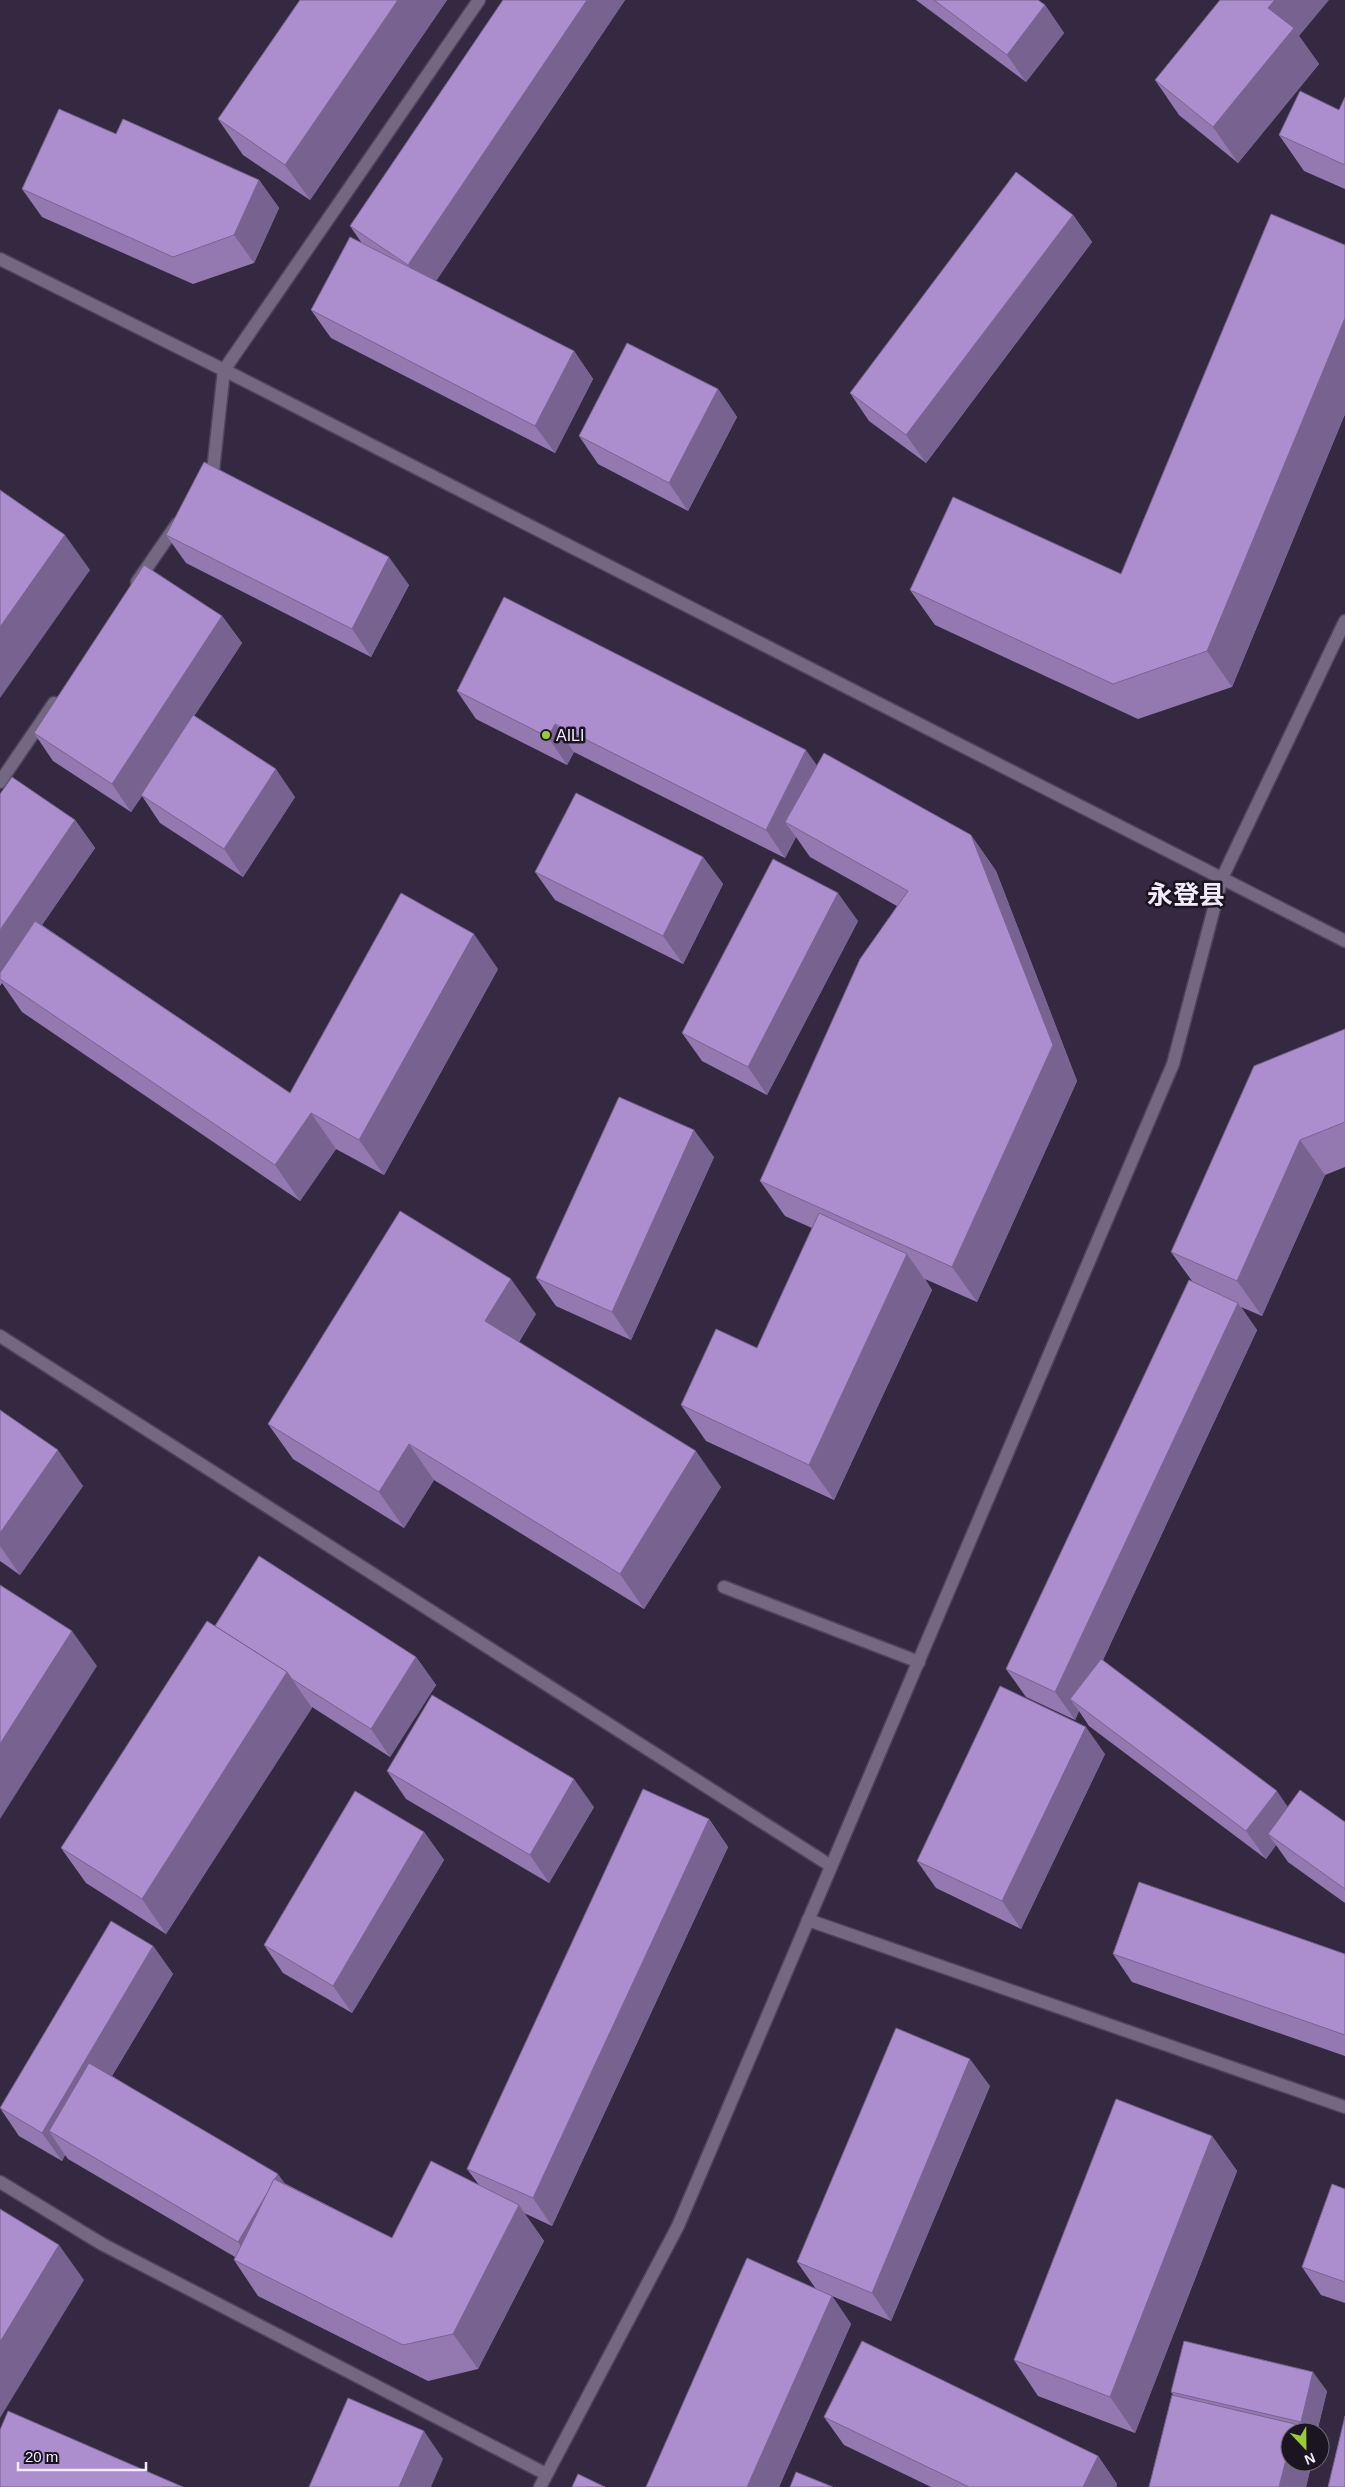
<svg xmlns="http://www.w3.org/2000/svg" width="1345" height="2487" viewBox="0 0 1345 2487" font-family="Helvetica,'Noto Sans SC',sans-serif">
<rect width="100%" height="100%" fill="#352942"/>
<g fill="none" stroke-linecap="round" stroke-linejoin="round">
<g stroke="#4f445c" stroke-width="15">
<g id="minor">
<polyline points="0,259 224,370 1345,941"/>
<polyline points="207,481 213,471 224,370 479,0"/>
<polyline points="137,582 177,524"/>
<polyline points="0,782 54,703"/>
<polyline points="0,1336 831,1866"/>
<polyline points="724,1587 919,1662"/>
<polyline points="808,1920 1345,2107"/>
<polyline points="0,2182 102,2244 546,2474"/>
<polyline points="540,2487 678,2226 1173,1064 1222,878 1345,621"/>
</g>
</g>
<use href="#minor" stroke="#736782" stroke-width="12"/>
</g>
<g fill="#9479b1">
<polygon points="300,0 447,0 310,200 243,155 218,119"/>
<polygon points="503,0 625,0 436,281 574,351 593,379 555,453 331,338 311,310 361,242 350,226"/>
<polygon points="916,0 1038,0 1045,5 1064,33 1026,82"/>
<polygon points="1299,36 1319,64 1238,163 1179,115 1155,80"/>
<polygon points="1345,97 1345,189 1304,171 1279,135 1339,110"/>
<polygon points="116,134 259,180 279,208 254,263 193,284 42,217 22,189"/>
<polygon points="1073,215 1092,242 926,463 869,421 850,393"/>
<polygon points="1345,245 1345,414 1232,687 1138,719 935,625 910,590 1121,574"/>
<polygon points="718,389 737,417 688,511 598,464 579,436"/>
<polygon points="166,535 409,585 371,657 186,563"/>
<polygon points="222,616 242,643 194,716 295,797 243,877 160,823 142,796 131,812 53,761 34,733"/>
<polygon points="457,691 817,765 971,835 996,871 1077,1081 977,1302 925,1279 932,1290 834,1500 706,1441 681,1405 757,1348 812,1228 785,1216 760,1181 897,906 810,857 796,837 785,858 574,752 567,765 476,719"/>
<polygon points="0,794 75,820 95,848 42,925 290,1093 498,969 384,1175 336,1149 300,1201 22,1012 2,983 0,986"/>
<polygon points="703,857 723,884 683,964 555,900 535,872"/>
<polygon points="858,921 767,1095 702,1061 682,1033"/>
<polygon points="1345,1029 1345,1167 1325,1175 1262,1316 1241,1307 1257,1330 1103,1660 1288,1807 1345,1822 1345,1903 1288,1862 1276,1845 1266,1859 1089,1726 1079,1711 1075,1720 1026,1697 1006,1669 1192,1281 1171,1252"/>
<polygon points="714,1157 631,1340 556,1306 536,1278"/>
<polygon points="536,1314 519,1342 721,1487 644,1609 434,1480 404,1528 293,1459 268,1424"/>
<polygon points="0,1410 83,1486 20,1575 0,1561"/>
<polygon points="215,1626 416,1657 436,1685 390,1757 312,1707 166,1934 86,1883 61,1848"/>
<polygon points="1105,1754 1021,1929 936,1888 917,1861"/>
<polygon points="387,1771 594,1807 549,1883 406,1799"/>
<polygon points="709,1819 728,1847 552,2226 524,2213 544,2241 478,2369 428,2381 258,2296 234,2260 235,2257 68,2159 65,2155 62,2161 19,2136 0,2108 153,1946 173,1974 112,2076 286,2184 392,2238 479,2185 467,2169"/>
<polygon points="424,1832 444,1860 352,2013 283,1973 264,1945"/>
<polygon points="1113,1954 1345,1954 1345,2056 1132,1982"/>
<polygon points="990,2086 891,2321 832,2296 851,2324 779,2487 646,2487 816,2289 797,2262"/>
<polygon points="1212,2136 1237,2171 1135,2433 1038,2396 1014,2360"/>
<polygon points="1345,2189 1345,2303 1321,2295 1302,2267"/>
<polygon points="1327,2391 1317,2432 1290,2432 1290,2462 1312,2462 1306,2487 1149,2487 1174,2396 1171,2392"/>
<polygon points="824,2417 1098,2456 1117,2484 1116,2487 931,2487 844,2445"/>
</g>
<g fill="#786390">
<polygon points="398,0 447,0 310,200 285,165"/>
<polygon points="587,0 625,0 428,293 408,265"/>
<polygon points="1275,0 1329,0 1299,36 1319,64 1238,163 1213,127 1268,8"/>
<polygon points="1045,5 1064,33 1026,82 1007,55"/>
<polygon points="259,180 279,208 254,263 234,235"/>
<polygon points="1073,215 1092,242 926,463 906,435"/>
<polygon points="1345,318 1345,414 1232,687 1207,651"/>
<polygon points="574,351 593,379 555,453 535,426"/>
<polygon points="718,389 737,417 688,511 669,483"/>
<polygon points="65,535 90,570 0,698 0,627"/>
<polygon points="389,557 409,585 371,657 352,629"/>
<polygon points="222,616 242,643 142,796 141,795 142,796 131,812 112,784"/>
<polygon points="555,724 574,752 567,765 548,737"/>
<polygon points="806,750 826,778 785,822 796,837 785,858 766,830"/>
<polygon points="276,769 295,797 243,877 224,849"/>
<polygon points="75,820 95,848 3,981 0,979 0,930"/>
<polygon points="971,835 996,871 1077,1081 977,1302 952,1267"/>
<polygon points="703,857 723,884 683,964 663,936"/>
<polygon points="838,893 858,921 767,1095 748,1067"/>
<polygon points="474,934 498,969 384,1175 359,1140"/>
<polygon points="311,1113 336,1149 300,1201 275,1165"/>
<polygon points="694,1130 714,1157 631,1340 612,1312"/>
<polygon points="1300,1140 1325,1175 1262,1316 1237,1281"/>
<polygon points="907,1254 932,1290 834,1500 809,1465"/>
<polygon points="511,1279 536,1314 509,1356 485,1321"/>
<polygon points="1238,1303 1257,1330 1081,1707 1070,1699 1079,1711 1075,1720 1055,1692"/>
<polygon points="409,1444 434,1480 404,1528 379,1492"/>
<polygon points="58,1450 83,1486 20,1575 0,1546 0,1533"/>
<polygon points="696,1451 721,1487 644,1609 620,1574"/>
<polygon points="72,1631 97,1666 0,1819 0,1744"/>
<polygon points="416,1657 436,1685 390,1757 371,1729"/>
<polygon points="287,1672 312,1708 166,1934 142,1899"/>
<polygon points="1086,1727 1105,1754 1021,1929 1002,1901"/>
<polygon points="574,1779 594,1807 549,1883 530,1855"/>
<polygon points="1277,1791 1296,1819 1268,1834 1276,1845 1266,1859 1246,1831"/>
<polygon points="709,1819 728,1847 552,2226 533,2198"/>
<polygon points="424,1832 444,1860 352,2013 333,1986"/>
<polygon points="153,1946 173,1974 71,2144 49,2131 65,2155 62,2161 42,2133"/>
<polygon points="970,2059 990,2086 891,2321 872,2293"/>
<polygon points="1212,2136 1237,2171 1135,2433 1110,2397"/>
<polygon points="278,2174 298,2202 257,2270 238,2242"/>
<polygon points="519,2205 544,2241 478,2369 453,2334"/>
<polygon points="59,2245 84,2280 0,2418 0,2342"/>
<polygon points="832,2296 851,2324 779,2487 747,2487"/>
<polygon points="1313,2372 1327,2391 1317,2432 1308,2432 1301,2422"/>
<polygon points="1295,2424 1300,2432 1293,2432"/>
<polygon points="424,2431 443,2459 431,2487 399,2487"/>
<polygon points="1290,2444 1290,2462 1312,2462 1306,2487 1279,2487"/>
<polygon points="1098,2456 1117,2484 1116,2487 1083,2487"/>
</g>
<g fill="#ac8dce" stroke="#786390">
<polygon points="300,0 398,0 285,165 218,119"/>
<polygon points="503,0 587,0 408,265 350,226"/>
<polygon points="934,0 1038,0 1045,5 1007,55"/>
<polygon points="1220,0 1275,0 1268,8 1294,28 1213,127 1155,80"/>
<polygon points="1300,91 1339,110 1345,97 1345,165 1279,135"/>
<polygon points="59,109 116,134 123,119 259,180 234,235 173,257 22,189"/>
<polygon points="1016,172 1073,215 906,435 850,393"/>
<polygon points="1271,214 1345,245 1345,318 1207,651 1113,684 910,590 953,497 1121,574"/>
<polygon points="350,237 574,351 535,426 311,310"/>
<polygon points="627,343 718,389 669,483 579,436"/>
<polygon points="204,462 389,557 352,629 166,535"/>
<polygon points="0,490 65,535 0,627"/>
<polygon points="144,565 222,616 112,784 34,733"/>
<polygon points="504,597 806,750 766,830 555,724 548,737 457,691"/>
<polygon points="193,715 276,769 224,849 141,795"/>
<polygon points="824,753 971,835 1053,1045 952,1267 760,1181 860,959 908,891 785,822"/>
<polygon points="12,777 75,820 0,930 0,794"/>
<polygon points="576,793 703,857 663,936 535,872"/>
<polygon points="773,859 838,893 748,1067 682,1033"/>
<polygon points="401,893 474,934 359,1140 311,1113 275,1165 0,979 0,973 35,921 290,1093"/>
<polygon points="1345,1029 1345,1122 1300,1140 1237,1281 1171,1252 1254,1066"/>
<polygon points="619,1097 694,1130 612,1312 536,1278"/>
<polygon points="400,1211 511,1279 485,1321 696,1451 620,1574 409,1444 379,1492 268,1424"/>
<polygon points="819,1213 907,1254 809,1465 681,1405 716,1329 757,1348"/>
<polygon points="1189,1280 1238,1303 1055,1692 1006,1669"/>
<polygon points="0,1410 58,1450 0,1533"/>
<polygon points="259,1556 416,1657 371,1729 292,1679 287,1672 215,1626"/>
<polygon points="0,1585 72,1631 0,1744"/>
<polygon points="207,1621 287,1672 142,1899 61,1848"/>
<polygon points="1101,1659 1277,1791 1246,1831 1070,1699"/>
<polygon points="1000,1686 1086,1727 1002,1901 917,1861"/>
<polygon points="432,1695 574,1779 530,1855 387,1771"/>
<polygon points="643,1789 709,1819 533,2198 467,2169"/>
<polygon points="1300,1790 1345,1822 1345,1889 1268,1834"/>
<polygon points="355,1791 424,1832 333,1986 264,1945"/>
<polygon points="1139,1882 1345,1954 1345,2035 1113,1954"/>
<polygon points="111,1921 153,1946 42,2133 0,2108"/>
<polygon points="896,2028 970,2059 872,2293 797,2262"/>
<polygon points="89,2063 278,2174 275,2179 274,2179 269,2190 238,2242 49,2131"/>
<polygon points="1116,2099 1212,2136 1110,2397 1014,2360"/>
<polygon points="431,2161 519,2205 453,2334 403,2345 234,2260 274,2179 392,2238"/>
<polygon points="1332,2184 1345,2189 1345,2282 1302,2267"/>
<polygon points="0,2209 59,2245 0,2342"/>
<polygon points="747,2258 832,2296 747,2487 646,2487"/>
<polygon points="862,2341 1098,2456 1083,2487 969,2487 824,2417"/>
<polygon points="1184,2341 1313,2372 1301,2422 1171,2392"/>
<polygon points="1172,2395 1295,2424 1293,2432 1290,2432 1290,2444 1279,2487 1149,2487"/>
<polygon points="348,2398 424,2431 399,2487 309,2487"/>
<polygon points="8,2411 183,2487 0,2487 0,2430"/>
<polygon points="1345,2416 1345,2487 1328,2487"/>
<polygon points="796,2472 833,2487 790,2487"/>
<polygon points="578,2474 605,2487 572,2487"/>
</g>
<circle fill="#9bcb33" stroke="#1a1520" stroke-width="2" cx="546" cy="735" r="5"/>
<g text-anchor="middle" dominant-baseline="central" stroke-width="5" stroke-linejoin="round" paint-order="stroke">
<g font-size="16" fill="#f2ebfb" stroke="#1a1520" text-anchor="start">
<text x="556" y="735">AILI</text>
</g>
<g font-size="26" font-weight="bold" fill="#f2ebfb" stroke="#1a1520">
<text x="1186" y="895">永登县</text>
</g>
</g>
<g transform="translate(1305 2447) rotate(158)"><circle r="24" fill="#1a1520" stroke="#706b78"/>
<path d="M0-4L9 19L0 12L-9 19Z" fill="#9bcb33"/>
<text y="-8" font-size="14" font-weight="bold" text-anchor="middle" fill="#f2ebfb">N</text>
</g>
<path d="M18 2462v8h128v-8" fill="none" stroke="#f2ebfb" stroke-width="2.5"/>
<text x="25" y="2462" font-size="15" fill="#f2ebfb" stroke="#1a1520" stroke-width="4" paint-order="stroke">20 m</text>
</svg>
